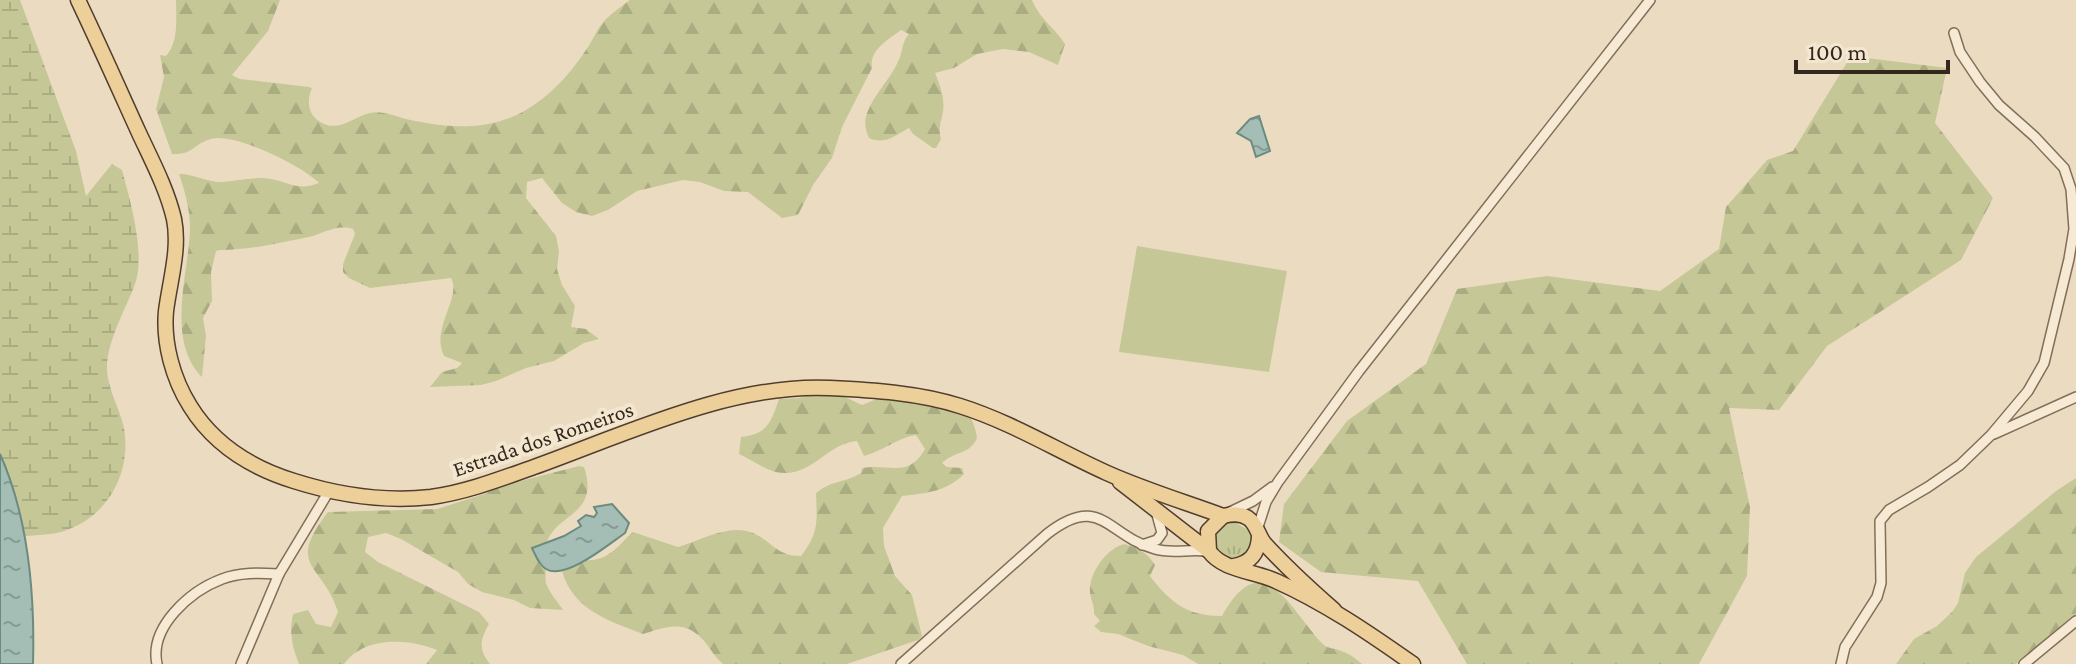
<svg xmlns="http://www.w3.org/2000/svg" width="2076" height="664" viewBox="0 0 2076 664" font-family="'Crimson Pro',serif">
<defs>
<pattern id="grass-tufts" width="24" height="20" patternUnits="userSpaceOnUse" patternTransform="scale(2)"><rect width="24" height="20" fill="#c5c896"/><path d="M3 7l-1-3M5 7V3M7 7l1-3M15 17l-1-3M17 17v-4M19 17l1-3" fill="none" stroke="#aaac81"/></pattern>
<pattern id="forest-firs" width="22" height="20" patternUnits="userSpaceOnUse" patternTransform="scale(2)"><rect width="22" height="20" fill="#c5c896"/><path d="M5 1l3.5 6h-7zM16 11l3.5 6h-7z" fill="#aaac81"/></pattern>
<pattern id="wetland-marsh" width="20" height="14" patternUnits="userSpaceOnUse" patternTransform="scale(2)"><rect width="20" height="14" fill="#c5c896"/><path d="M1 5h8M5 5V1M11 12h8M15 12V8" fill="none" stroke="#aaac81"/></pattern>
<pattern id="water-ripples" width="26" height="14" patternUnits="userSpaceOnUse" patternTransform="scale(2)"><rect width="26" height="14" fill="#a4beb5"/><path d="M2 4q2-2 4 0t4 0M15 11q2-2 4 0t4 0" fill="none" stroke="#869a93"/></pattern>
</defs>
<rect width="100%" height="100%" fill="#ebdcc1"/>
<path fill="url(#grass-tufts)" d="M1223,522C1237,521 1247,527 1255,539L1244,559C1227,559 1221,555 1211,542L1218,524Z"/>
<g fill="url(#forest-firs)">
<path d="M176,0H280L268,31L232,75L240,79L309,87L312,88C306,102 308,117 324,124C341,131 355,116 370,113C381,110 395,116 406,119C446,128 488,132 526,110C550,96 571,73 586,50C593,40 597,28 606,19C613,12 622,6 630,0H1032C1038,17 1055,28 1065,44L1058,65L1029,52L1003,49L977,54L954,68L935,73C940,85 945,98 943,112C941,122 938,128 941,139L936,148H933L913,134L909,128C894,136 885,145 869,138C865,129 864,122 867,113C875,92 892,78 900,57C903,48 902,42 909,34L901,30C888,40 869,50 872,68L842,127L832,158L813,185L798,215L782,218L748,192L724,191L700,182L683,180L637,191L608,210L592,216L576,212L562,203L542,178L527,182L526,198L556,236L559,252L557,269L562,285L575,306L571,327L586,329L599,339L584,343L554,361L526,368L496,381L481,385L430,387L442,372L457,368L462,363L444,356C430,328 462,298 451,278L370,288L349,278L343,272V264L355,234L353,229C336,224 325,233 309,237C279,243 250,250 220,250L216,251L211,272L212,301L203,318L206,336L202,377C165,340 189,273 190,228C190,209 185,192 179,174C194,174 206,182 221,182C238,181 254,176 271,179C291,183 298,191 319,183C303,166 234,132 211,139C193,144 194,155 172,154L156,109L164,77L160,55L166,56C179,41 176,19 176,0Z"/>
<polygon points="1851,56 1947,68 1935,123 1993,198 1961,260 1827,346 1779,410 1729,408 1750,507 1747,576 1699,664 1467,664 1418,581 1321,572 1279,542 1284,504 1347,421 1426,364 1457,289 1547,276 1660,291 1719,249 1726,207 1767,160 1793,151"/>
<path d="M925,389C950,391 974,410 977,438C970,455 954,451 942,463L947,467L962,468L964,474C946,492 926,493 902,496L883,528L884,546L895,576L912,595L922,636L918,640L847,664H723C713,656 708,643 698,635C681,620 662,628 643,634C604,619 568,608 560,562C575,557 578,561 591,560C611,559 620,543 633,532L678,547C702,540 733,521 757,535C776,545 776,555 801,556C819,533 817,521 816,493C832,480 845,483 861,473L862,468C890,463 908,479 925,449L916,435C897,438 883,451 864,456L857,441C829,443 813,474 784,473C768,473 753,460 739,454L741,437C768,434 771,422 779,399L799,398L821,391L834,392L862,405L884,396Z"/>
<path d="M579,466L584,467C603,524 539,510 545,563C546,569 545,577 546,583C549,592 558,602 563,610L530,608L514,600L482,592L468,584L458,572L401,539L386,533L368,537L365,552L378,562L479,612L489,624C480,640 478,649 490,664H426L437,650C408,638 364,636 344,664H299C292,646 289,633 293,614L308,610L316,624L331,627L338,612C322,562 285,568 328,512L437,509L484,494L501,486Z"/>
<polygon points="2076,478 2076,617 2016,664 1896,664 1914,639 1937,626 1952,612 1958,603 1965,573 1976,557 2056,491"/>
<path d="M1124,544C1138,548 1147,552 1155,565L1150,576C1171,603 1187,616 1222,616C1264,540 1292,614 1324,645C1329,649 1335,648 1341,651C1349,653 1356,659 1362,664H1198L1183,655L1148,646L1118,634L1101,632L1094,626L1100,621L1094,614C1095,604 1089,598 1090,588C1091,570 1108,548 1124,544Z"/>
</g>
<path fill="url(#wetland-marsh)" d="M0,0H20L76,151L86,196L112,164L122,170C130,200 146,254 135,284C126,309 106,342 107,370C108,390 120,409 124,428C132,475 106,519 61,532C50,535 36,535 25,536L8,472L0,454Z"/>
<polygon fill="#c5c896" points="1137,246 1287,271 1269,372 1119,352"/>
<g fill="url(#water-ripples)" stroke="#6b8b81" stroke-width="2">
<polygon points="1259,116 1270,151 1256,157 1251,141 1237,133 1250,119"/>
<path d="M0,454C29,519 35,593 33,664H0Z"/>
<path d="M612,504L629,523L625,533C609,544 565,581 546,569C539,565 536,556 532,548L564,536L581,526L578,521L586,515L594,517L597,513L594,507Z"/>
</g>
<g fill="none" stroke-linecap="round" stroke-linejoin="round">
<g stroke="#836e5a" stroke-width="12">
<g id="minor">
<polyline points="1994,434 2076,397"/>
<polyline points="1230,512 1253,501 1272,487"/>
<polyline points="1257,530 1266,502 1278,482 1359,371 1650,0"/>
<polyline points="1142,545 1157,540 1162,533 1156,511"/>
<path d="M157,664C149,627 190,591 222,579C240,572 259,573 279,574"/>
<polyline points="241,664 279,574 329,491"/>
<path d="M901,664L1047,534C1101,492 1107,536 1155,549C1171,554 1189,549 1205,551"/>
<polyline points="1841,664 1845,647 1877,597 1881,583 1880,521 1889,510 1928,487 1960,465 1991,435 2028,391 2044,363 2069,259 2074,229 2071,189 2064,168 2035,137 1999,105 1980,82 1960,52 1954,33"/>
<polyline points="2024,664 2076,621"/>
</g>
</g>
<g stroke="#513d2e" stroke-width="17">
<g id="primary">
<path d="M78,0C99,44 119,89 139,133C152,161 167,189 174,219C180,249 170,280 166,311C163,343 173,379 190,406C214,445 252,468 294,481C338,495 385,502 431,497C467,492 500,479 534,467C626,434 732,383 830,388C873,390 919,393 960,406C1011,422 1058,451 1107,473C1145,490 1185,502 1223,516C1232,514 1240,513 1248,518C1257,524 1258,536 1265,544C1287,568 1310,589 1334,610"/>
<path d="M1120,482L1209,551C1223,571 1255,571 1276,581C1325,603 1369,633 1413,664"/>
<polyline points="1209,551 1208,531 1223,516"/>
<path d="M1234,566C1250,563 1258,554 1259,537"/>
</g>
</g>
<use href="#minor" stroke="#f6ead4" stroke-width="9"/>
<use href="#primary" stroke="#edcf9a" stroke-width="14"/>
</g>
<g text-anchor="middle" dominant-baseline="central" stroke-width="8" stroke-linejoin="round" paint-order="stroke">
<g font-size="22" fill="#34271d" stroke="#f3e7d0">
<text transform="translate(543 439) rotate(-19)">Estrada dos Romeiros</text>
</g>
</g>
<path d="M1796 60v12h152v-12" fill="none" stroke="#34271d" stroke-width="4"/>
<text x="1808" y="60" font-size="24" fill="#34271d" stroke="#f3e7d0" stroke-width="6" paint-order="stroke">100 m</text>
</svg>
